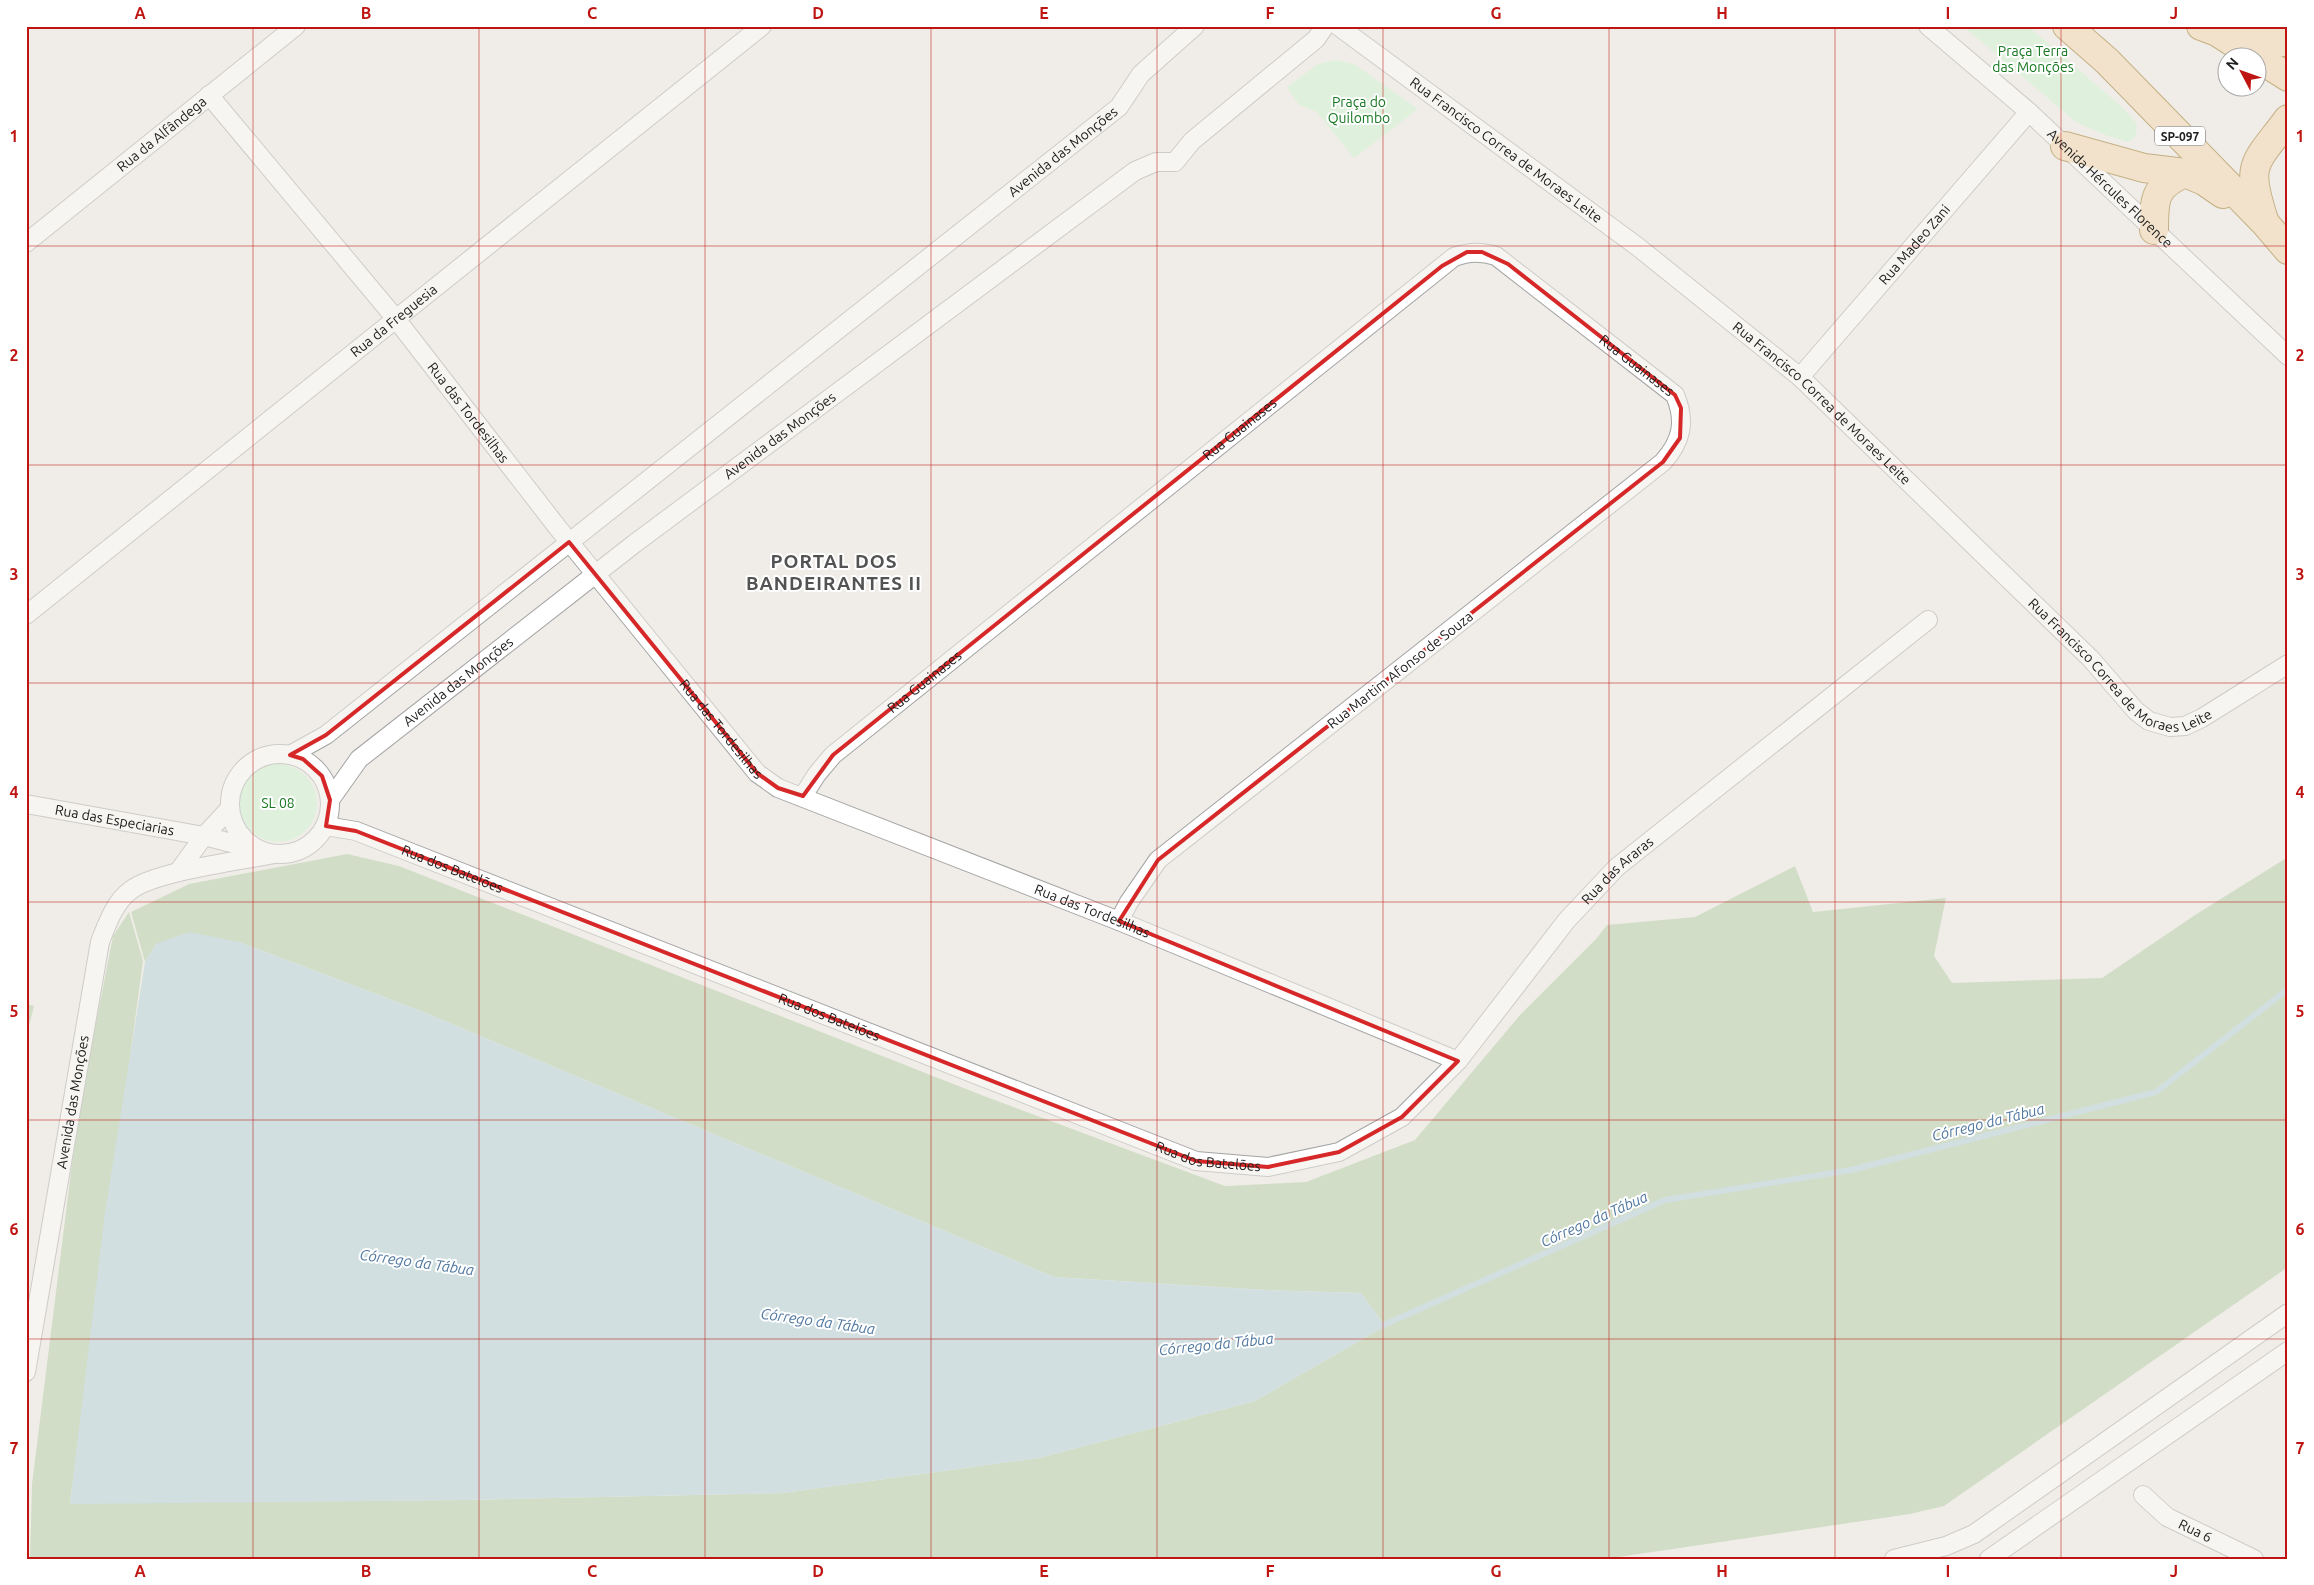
<svg xmlns="http://www.w3.org/2000/svg" width="2314" height="1585" viewBox="0 0 2314 1585" font-family="Ubuntu,sans-serif">
<rect width="100%" height="100%" fill="#f0ede8"/>
<g fill="#accba0">
<polygon points="347,854 399,866 984,1096 1225,1186 1306,1182 1415,1140 1520,1015 1596,939 1607,925 1695,917 1795,866 1813,912 1946,898 1934,956 1952,983 2102,978 2195,915 2288,857 2288,1267 1944,1506 1910,1514 1605,1559 30,1559 32,1484 78,1116 113,936 129,912 143,961 70,1503 467,1500 783,1493 1039,1458 1255,1401 1385,1326 1361,1293 1266,1290 1054,1277 421,1011 239,942 156,944 145,962 131,912 189,884"/>
<polygon points="26,1004 34,1006 26,1037"/>
</g>
<g fill="#c9f5ce">
<polygon points="1963,26 2028,26 2123,108 2137,124 2136,136 2128,142 2105,135 2076,122"/>
<polygon points="1335,60 1354,64 1418,109 1354,158 1317,112 1299,105 1287,87 1318,64"/>
<circle cx="278" cy="803" r="39"/>
</g>
<polygon fill="#acced9" points="189,932 239,942 421,1011 1054,1277 1266,1290 1361,1293 1385,1326 1255,1401 1039,1458 783,1493 467,1500 70,1504 105,1213 145,962 156,944"/>
<g fill="none" stroke-linecap="round" stroke-linejoin="round">
<polyline stroke="#acced9" stroke-width="6" points="1379,1327 1665,1200 1851,1170 2156,1092 2288,989"/>
<g stroke="#a4a4a4" stroke-width="20">
<g id="minor">
<path id="s1" d="M1338,26L1638,247L1800,377L2091,659L2136,711L2149,721L2170,727L2185,726L2202,718L2288,664"/>
<path id="s2" d="M1928,26L2029,112L2288,356"/>
<path id="s3" d="M209,95L396,319L558,528L757,773L778,788L1119,921L1458,1061"/>
<path id="s4" d="M26,243L296,26"/>
<path id="s5" d="M1800,377L2029,112"/>
<path id="s6" d="M26,615L762,26"/>
<circle cx="280" cy="804" r="50"/>
<path id="s7" d="M290,755L326,735L1119,107L1141,74L1195,26"/>
<path id="s8" d="M803,796L817,774L833,755L1454,257C1469,252 1480,251 1496,256L1675,395C1686,421 1682,441 1663,462L1158,860L1129,902L1119,921"/>
<path id="s9" d="M330,800L359,759L634,544L1135,171L1156,162H1175L1192,141L1316,39L1325,26"/>
<path id="s10" d="M26,804L204,836L255,849"/>
<path id="s11" d="M326,826L356,831L1196,1161L1268,1167L1339,1152L1402,1117L1458,1061L1567,920L1617,867L1928,620"/>
<polyline points="178,872 204,836 230,808"/>
<path id="s12" d="M26,1372L100,942C107,924 115,901 131,890C157,871 240,861 274,854"/>
<path id="s13" d="M2143,1495L2167,1517L2254,1559"/>
<polyline points="1894,1559 1946,1546 1974,1534 2288,1313"/>
<polyline points="1989,1559 2288,1351"/>
</g>
</g>
<g stroke="#8f670d" stroke-width="30">
<g id="primary">
<polyline points="2067,26 2107,61 2265,223 2288,250"/>
<polyline points="2201,26 2217,32 2288,77"/>
<polyline points="2232,36 2258,42 2288,42"/>
<polyline points="2065,146 2144,168 2185,173"/>
<path d="M2264,220C2245,162 2254,165 2288,119"/>
<path d="M2154,230C2154,199 2154,186 2185,173L2204,181L2223,194"/>
</g>
</g>
<use href="#minor" stroke="#fff" stroke-width="18"/>
<use href="#primary" stroke="#f4d5a8" stroke-width="28"/>
</g>
<path d="M0 0H2314V1585H0ZM1467,252H1482L1508,264L1675,395L1681,408L1680,438L1663,462L1158,860L1119,921L1458,1061L1402,1117L1339,1152L1268,1167L1196,1161L356,831L326,826L330,800L322,776L303,759L290,755L326,735L569,542L757,773L778,788L803,796L833,755L1442,266Z" fill="#f0ede8" fill-opacity=".55" fill-rule="evenodd"/>
<path fill="none" stroke="#d62828" stroke-width="4" stroke-linejoin="round" d="M1467,252H1482L1508,264L1675,395L1681,408L1680,438L1663,462L1158,860L1119,921L1458,1061L1402,1117L1339,1152L1268,1167L1196,1161L356,831L326,826L330,800L322,776L303,759L290,755L326,735L569,542L757,773L778,788L803,796L833,755L1442,266Z"/>
<path fill="none" stroke="#bf1512" stroke-width="1" stroke-opacity="0.55" d="M253,26V1559M479,26V1559M705,26V1559M931,26V1559M1157,26V1559M1383,26V1559M1609,26V1559M1835,26V1559M2061,26V1559M26,246H2288M26,465H2288M26,683H2288M26,902H2288M26,1120H2288M26,1339H2288"/>
<g text-anchor="middle" dominant-baseline="central" stroke-width="4" stroke-linejoin="round" paint-order="stroke">
<rect fill="#fff" stroke="#636363" stroke-width="1" x="2155" y="126.5" width="50" height="19" rx="4"/>
<g font-size="12" font-weight="bold" fill="#202020">
<text x="2180" y="136">SP-097</text>
</g>
<g font-size="14" fill="#167720" stroke="#fff">
<text x="2033" y="51">Praça Terra<tspan x="2033" dy="16">das Monções</tspan></text>
<text x="1359" y="102">Praça do<tspan x="1359" dy="16">Quilombo</tspan></text>
<text x="278" y="803">SL 08</text>
</g>
<g font-size="14" fill="#202020" stroke="#fff">
<text stroke="none"><textPath href="#s4" startOffset="174">Rua da Alfândega</textPath></text>
<text stroke="none"><textPath href="#s7" startOffset="981">Avenida das Monções</textPath></text>
<text stroke="none"><textPath href="#s1" startOffset="209">Rua Francisco Correa de Moraes Leite</textPath></text>
<text stroke="none"><textPath href="#s2" startOffset="244">Avenida Hércules Florence</textPath></text>
<text stroke="none"><textPath href="#s5" startOffset="175">Rua Madeo Zani</textPath></text>
<text stroke="none"><textPath href="#s6" startOffset="471">Rua da Freguesia</textPath></text>
<text stroke="none"><textPath href="#s8" startOffset="1068">Rua Guainases</textPath></text>
<text stroke="none"><textPath href="#s1" startOffset="614">Rua Francisco Correa de Moraes Leite</textPath></text>
<text stroke="none"><textPath href="#s3" startOffset="410">Rua das Tordesilhas</textPath></text>
<text stroke="none"><textPath href="#s8" startOffset="572">Rua Guainases</textPath></text>
<text stroke="none"><textPath href="#s9" startOffset="581">Avenida das Monções</textPath></text>
<text stroke="none"><textPath href="#s1" startOffset="1019">Rua Francisco Correa de Moraes Leite</textPath></text>
<text transform="translate(1400 670) rotate(-38)">Rua Martim Afonso de Souza</text>
<text stroke="none"><textPath href="#s9" startOffset="176">Avenida das Monções</textPath></text>
<text stroke="none"><textPath href="#s8" startOffset="168">Rua Guainases</textPath></text>
<text stroke="none"><textPath href="#s3" startOffset="815">Rua das Tordesilhas</textPath></text>
<text stroke="none"><textPath href="#s10" startOffset="90">Rua das Especiarias</textPath></text>
<text stroke="none"><textPath href="#s11" startOffset="134">Rua dos Batelões</textPath></text>
<text stroke="none"><textPath href="#s11" startOffset="1478">Rua das Araras</textPath></text>
<text stroke="none"><textPath href="#s3" startOffset="1235">Rua das Tordesilhas</textPath></text>
<text stroke="none"><textPath href="#s11" startOffset="539">Rua dos Batelões</textPath></text>
<text stroke="none"><textPath href="#s12" startOffset="274">Avenida das Monções</textPath></text>
<text stroke="none"><textPath href="#s11" startOffset="944">Rua dos Batelões</textPath></text>
<text stroke="none"><textPath href="#s13" startOffset="64">Rua 6</textPath></text>
</g>
<g font-size="15" font-style="italic" fill="#5178a0" stroke="#fff">
<text transform="translate(1988 1122) rotate(-14)">Córrego da Tábua</text>
<text transform="translate(1594 1219) rotate(-24)">Córrego da Tábua</text>
<text transform="translate(417 1262) rotate(8)">Córrego da Tábua</text>
<text transform="translate(818 1321) rotate(8)">Córrego da Tábua</text>
<text transform="translate(1216 1344) rotate(-6)">Córrego da Tábua</text>
</g>
<g font-size="19" font-weight="bold" letter-spacing="1" fill="#535353" stroke="#fff">
<text x="834" y="561">PORTAL DOS<tspan x="834" dy="22">BANDEIRANTES II</tspan></text>
</g>
</g>
<rect width="2314" height="1585" fill="none" stroke="#ffffff" stroke-width="55"/>
<g transform="translate(2242 72) rotate(311)"><circle r="24" fill="#ffffff" stroke="#a6a6a6"/>
<path d="M0-4L9 19L0 12L-9 19Z" fill="#bf1512"/>
<text y="-8" font-size="14" font-weight="bold" text-anchor="middle" fill="#202020">N</text>
</g>
<rect x="28" y="28" width="2258" height="1530" fill="none" stroke="#bf1512" stroke-width="2"/>
<g font-size="16" text-anchor="middle" font-weight="bold" fill="#bf1512">
<text x="140" y="19">A</text>
<text x="366" y="19">B</text>
<text x="592" y="19">C</text>
<text x="818" y="19">D</text>
<text x="1044" y="19">E</text>
<text x="1270" y="19">F</text>
<text x="1496" y="19">G</text>
<text x="1722" y="19">H</text>
<text x="1948" y="19">I</text>
<text x="2174" y="19">J</text>
<text x="14" y="142">1</text>
<text x="2300" y="142">1</text>
<text x="14" y="361">2</text>
<text x="2300" y="361">2</text>
<text x="14" y="580">3</text>
<text x="2300" y="580">3</text>
<text x="14" y="798">4</text>
<text x="2300" y="798">4</text>
<text x="14" y="1017">5</text>
<text x="2300" y="1017">5</text>
<text x="14" y="1235">6</text>
<text x="2300" y="1235">6</text>
<text x="14" y="1454">7</text>
<text x="2300" y="1454">7</text>
<text x="140" y="1577">A</text>
<text x="366" y="1577">B</text>
<text x="592" y="1577">C</text>
<text x="818" y="1577">D</text>
<text x="1044" y="1577">E</text>
<text x="1270" y="1577">F</text>
<text x="1496" y="1577">G</text>
<text x="1722" y="1577">H</text>
<text x="1948" y="1577">I</text>
<text x="2174" y="1577">J</text>
</g>
</svg>
